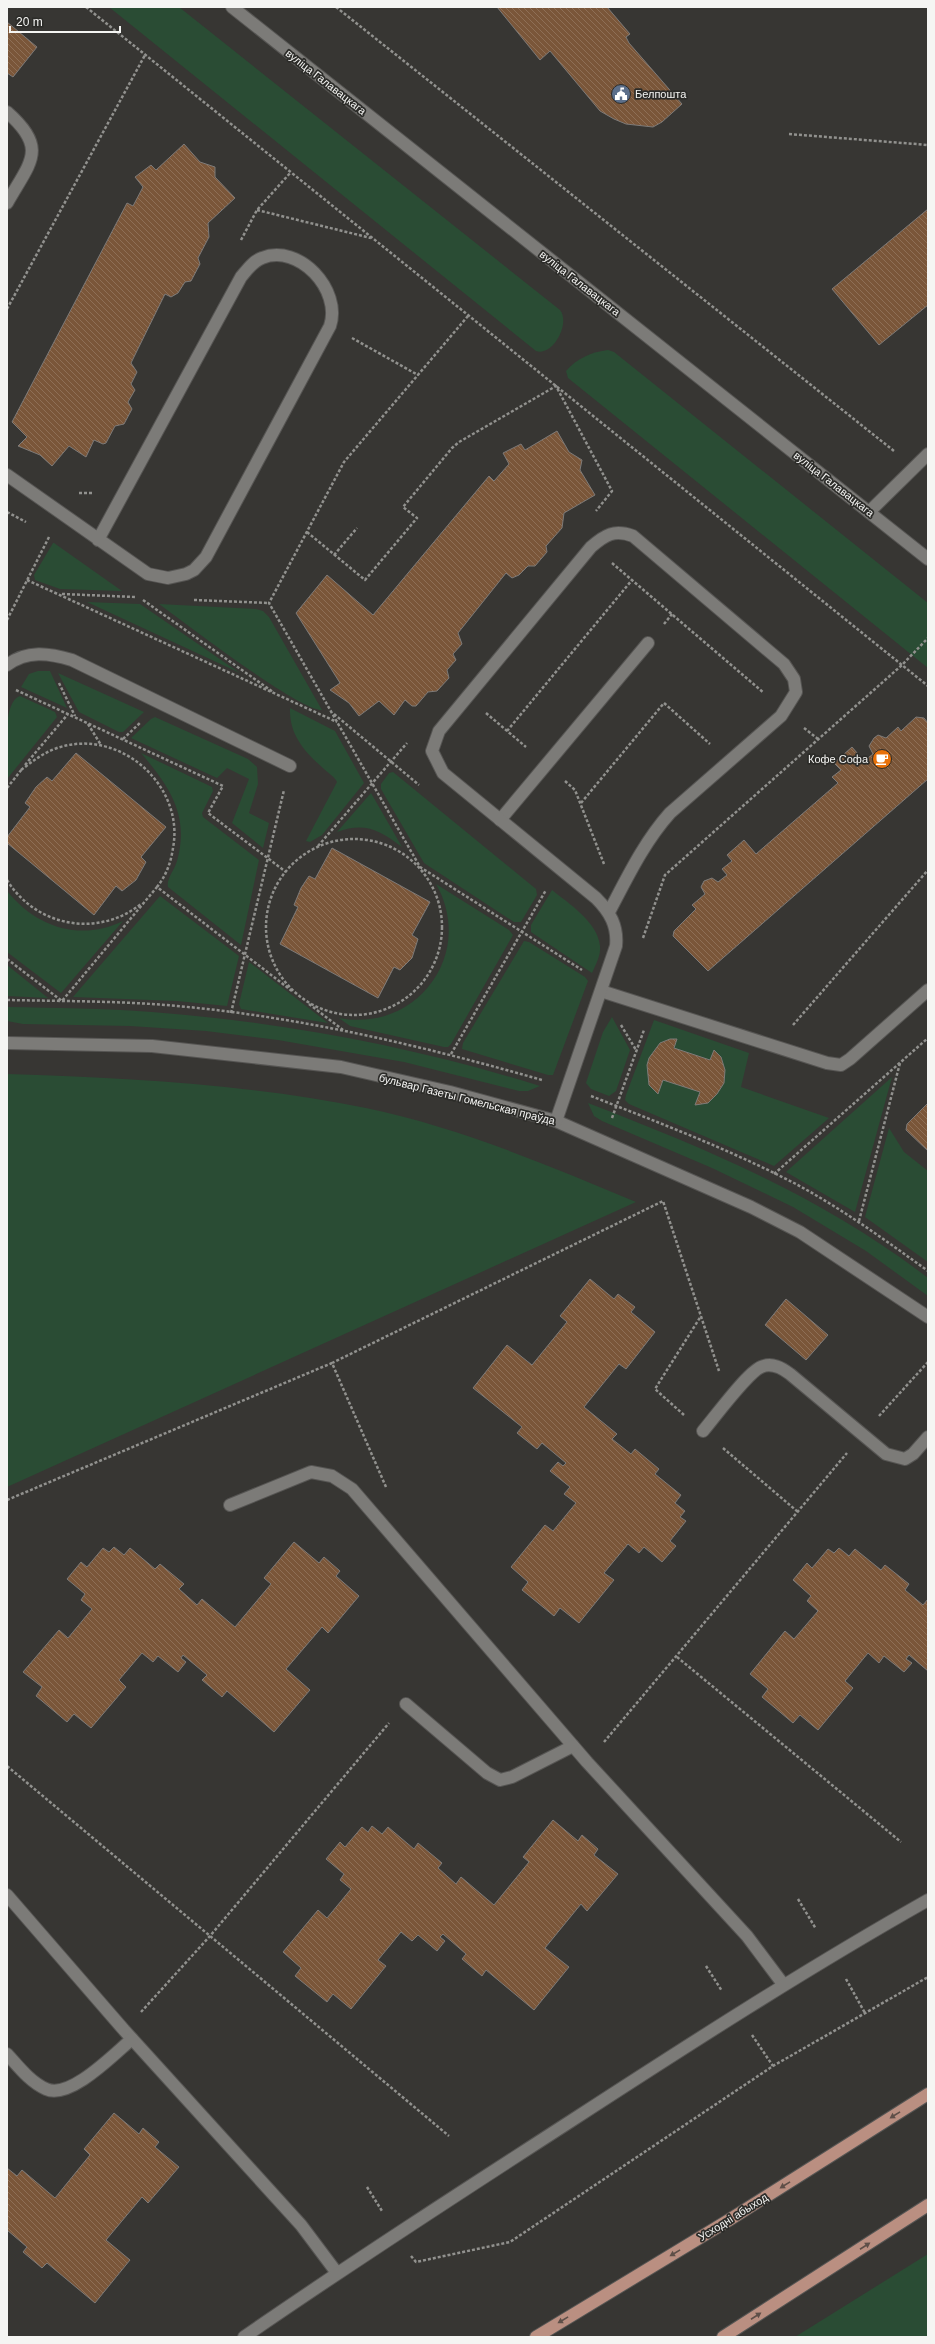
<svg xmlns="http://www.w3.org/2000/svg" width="935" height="2344" viewBox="0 0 935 2344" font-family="Arial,sans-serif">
<defs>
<pattern id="building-back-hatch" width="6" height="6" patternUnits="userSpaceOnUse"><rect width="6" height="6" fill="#7a5639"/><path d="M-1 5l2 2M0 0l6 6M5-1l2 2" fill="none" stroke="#8e6f56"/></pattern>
</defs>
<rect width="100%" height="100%" fill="#373633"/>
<g fill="#2a4c34">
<path d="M109,7H179L560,310C571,324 552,357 536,351Z"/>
<path d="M608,350L614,352L928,603V668L568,378L566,371C577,358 592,352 608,350Z"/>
<polygon points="53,543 54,543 122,591 60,589 35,580 34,575"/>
<polygon points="87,602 140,604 240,673"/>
<path d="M159,604L256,609L263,611L269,617L322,710C298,710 185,623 159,604Z"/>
<polygon points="38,671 50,671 67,708 21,687 29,674"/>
<polygon points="58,673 144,712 123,732 119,732 79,712"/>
<path d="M20,696L55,712L57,717L7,779C7,762 1,702 20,696Z"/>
<path d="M290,708L335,731L364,783L322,835L310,842L306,841L337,782C335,777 328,773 324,769C305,752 289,735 290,708Z"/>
<polygon points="155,717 248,759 257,767 258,784 249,813 269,823 263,848 232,823 249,779 227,768 217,778 131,738 151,719"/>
<path d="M141,753L212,787L213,791L202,813L203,817L259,860L241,945L168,887C166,879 175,869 177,861C190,815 169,786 141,753Z"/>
<polygon points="393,772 536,889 537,895 521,922 514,922 424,863 381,789 381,784 389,773"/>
<path d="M371,793L402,847C379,830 365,822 337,832Z"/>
<path d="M436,884L509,930L513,935L451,1044L448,1047H444L350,1026L339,1018C416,1033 476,954 436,884Z"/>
<path d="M552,890C568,903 598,922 600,946C601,955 596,964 592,973L531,932V925Z"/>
<path d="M7,891C36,927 80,942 123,921L61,993L7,952Z"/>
<polygon points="160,896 239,956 227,1006 177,1001 73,997"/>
<polygon points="524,941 529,942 585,977 588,981 553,1075 548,1075 462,1049 463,1043"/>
<polygon points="249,962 328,1023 241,1009 239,1004"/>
<polygon points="7,965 48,998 7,996"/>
<path d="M7,1007C55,1008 104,1008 152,1012C282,1022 415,1047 540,1086L528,1091H519L404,1062L278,1040L206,1031L130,1026L23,1024L7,1021Z"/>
<polygon points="612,1017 630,1050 616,1091 609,1096 591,1089 586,1083 603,1032"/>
<polygon points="654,1020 749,1053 741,1087 829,1118 774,1166 629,1104 625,1100 626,1095"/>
<path d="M7,1074C127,1078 249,1084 366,1108C458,1127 550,1166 636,1202L7,1487Z"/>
<polygon points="892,1077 855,1212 786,1172"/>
<path d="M588,1103C710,1150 824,1198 928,1278V1296L866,1251L793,1207L712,1168L602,1121L594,1116Z"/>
<polygon points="889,1128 904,1152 928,1171 928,1262 865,1217"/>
<polygon points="928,2254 928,2337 795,2337"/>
</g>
<g fill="url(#building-back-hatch)" stroke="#7d7a78">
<polygon points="497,7 607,7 630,34 626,37 629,43 682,104 662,122 653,127 626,124 614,119 600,111 550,51 540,60"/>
<polygon points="7,22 37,47 13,77 7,73"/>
<polygon points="184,144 200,162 215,167 215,177 235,198 208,223 209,237 198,258 200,264 191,281 185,282 178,293 171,297 165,294 131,363 137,372 131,384 135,390 128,402 132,409 124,424 115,426 106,443 103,444 94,440 86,457 69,446 52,466 40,455 18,446 27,437 12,422 127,203 133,206 143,187 135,177 151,165 156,170"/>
<polygon points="928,209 928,305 879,345 832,289"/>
<polygon points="557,431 569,452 582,460 580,470 595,495 564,513 562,528 546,546 547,552 535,566 528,566 519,575 512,578 506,573 458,633 462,644 453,654 456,660 447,670 449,678 437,691 428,692 416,706 412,706 405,700 394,715 379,701 359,716 349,703 330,690 340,683 296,613 327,575 373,615 489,476 494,481 509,464 503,453 521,444 525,450"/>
<polygon points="916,717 924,718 928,723 928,779 708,971 673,936 674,931 696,909 692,905 705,894 701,887 704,881 712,878 718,882 727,875 722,869 732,861 727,855 744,840 756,854 838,783 832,777 841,770 834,763 852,747 864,761 873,754 869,746 874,738 878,735 886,738 898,727 901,731"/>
<polygon points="76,753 166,827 141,857 146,862 136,880 122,891 116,886 94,915 7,843 7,837 30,807 25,803 36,787 47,777 52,781"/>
<polygon points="332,848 430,902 412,935 418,939 412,958 400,970 394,967 378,998 280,944 298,907 294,905 301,888 309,876 315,879"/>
<polygon points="670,1039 677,1039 674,1048 710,1060 714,1050 721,1057 725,1070 724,1083 717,1094 708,1103 695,1105 700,1092 663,1080 658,1094 649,1085 647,1065 649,1058 660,1043"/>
<polygon points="928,1103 928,1151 906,1130 907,1124"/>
<polygon points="590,1279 614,1299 618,1294 635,1307 631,1312 655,1332 626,1369 619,1364 584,1407 617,1434 612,1439 631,1454 635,1449 659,1469 655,1474 681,1495 675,1503 685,1511 680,1517 686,1521 670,1541 676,1546 662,1562 644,1547 639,1553 628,1544 604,1573 614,1580 579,1623 560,1608 554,1616 522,1590 528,1582 511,1567 545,1525 553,1531 576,1503 564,1494 570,1487 550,1471 558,1462 563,1466 566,1463 542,1443 537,1449 517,1433 522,1427 473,1388 507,1345 532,1365 567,1322 560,1316"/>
<polygon points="786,1299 828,1335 806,1360 765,1325"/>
<polygon points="294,1542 319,1563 324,1557 340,1571 336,1576 359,1596 328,1633 322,1627 286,1669 310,1690 274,1732 227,1691 222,1697 202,1680 207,1675 183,1655 181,1658 186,1662 178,1672 158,1656 153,1662 142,1653 119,1680 126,1687 91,1728 74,1714 67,1722 36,1696 42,1687 23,1672 59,1630 68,1638 92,1609 81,1600 85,1594 67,1579 81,1562 87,1567 103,1548 109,1552 114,1547 124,1555 130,1548 155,1569 160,1564 184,1584 179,1589 197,1605 202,1599 235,1627 271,1584 264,1578"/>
<polygon points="839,1548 849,1556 855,1549 881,1570 885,1565 909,1584 905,1590 923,1605 928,1599 928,1671 909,1655 906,1659 912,1663 904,1672 884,1656 879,1663 868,1653 845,1681 853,1688 818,1730 800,1715 793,1723 762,1697 768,1689 750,1674 785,1631 794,1639 818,1611 807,1601 811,1596 793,1580 807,1563 812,1568 828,1549 834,1553"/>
<polygon points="553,1820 578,1841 582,1835 598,1849 594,1855 618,1874 587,1911 581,1904 545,1948 569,1967 534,2010 486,1970 482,1976 462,1959 466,1954 443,1934 440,1937 445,1941 437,1951 418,1935 412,1941 401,1932 378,1960 386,1966 351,2009 333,1994 327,2002 295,1976 301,1968 283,1952 318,1910 327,1918 351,1889 340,1880 344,1874 326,1859 340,1842 345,1847 362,1827 368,1832 372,1826 382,1834 388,1827 414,1849 418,1843 442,1863 438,1868 456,1884 461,1877 494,1905 529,1862 523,1857"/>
<polygon points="114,2113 139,2134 143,2128 159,2142 155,2147 179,2167 148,2203 142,2197 106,2240 130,2260 95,2303 47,2263 42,2268 23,2252 27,2247 7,2230 7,2168 17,2176 22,2170 55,2198 90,2155 84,2149"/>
</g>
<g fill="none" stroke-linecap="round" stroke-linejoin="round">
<g stroke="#565553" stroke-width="14">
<g id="minor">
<polyline points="232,7 928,559"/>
<path d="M7,112C49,149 30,162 7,203"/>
<path d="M7,475L148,574L168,578L186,574L194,570L206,557L330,326C342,290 299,243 262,258C253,261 247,270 241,277L98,540"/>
<polyline points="869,512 928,454"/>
<path d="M7,665C27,650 49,653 72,660L290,766"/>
<polyline points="500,820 648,643"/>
<polyline points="601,991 827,1063 841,1065 850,1059 928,990"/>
<polyline points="7,1043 152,1046 341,1067 450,1092 556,1121 751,1207 800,1232 928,1317"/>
<path d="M556,1121L616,946C618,926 610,912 596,898L443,773L432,751L439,731L591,547C605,535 614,529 633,536L784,664L794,679L796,692L781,716L670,813C644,842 627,878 609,912"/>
<path d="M703,1431C715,1417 747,1373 761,1367C772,1362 782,1368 790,1374L886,1454L905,1459L913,1454L928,1437"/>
<polyline points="230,1505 311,1472 332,1476 352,1489 587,1762 747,1936 783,1984"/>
<polyline points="406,1704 487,1773 500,1780 512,1777 573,1746"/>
<polyline points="7,1895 124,2030 301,2225 337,2273"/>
<path d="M7,2054C18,2066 30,2082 46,2089C70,2100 114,2054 132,2039"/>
<path d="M244,2337C351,2263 461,2192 571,2121C688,2045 806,1969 928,1900"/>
</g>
</g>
<g stroke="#565553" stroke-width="14">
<g id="major">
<polyline points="536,2337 729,2220 928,2094"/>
<polyline points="723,2337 928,2205"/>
</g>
</g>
<g stroke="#91918e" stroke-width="2.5" stroke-dasharray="3 2" stroke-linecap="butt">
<polyline points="86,7 928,686"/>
<polyline points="336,7 894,451"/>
<polyline points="789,134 928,145"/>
<polyline points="257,210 371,238"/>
<polyline points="241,240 257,210 291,172"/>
<polyline points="7,309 145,55"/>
<polyline points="468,316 344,462 269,603 420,867 582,970"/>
<polyline points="352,338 418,375"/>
<polyline points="79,493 94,493"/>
<polyline points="7,512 26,522"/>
<polyline points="307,532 365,580 417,518 403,507 452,448 459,442 556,386 612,491 596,511"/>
<polyline points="334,555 357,528"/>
<polyline points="612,563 764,693"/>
<polyline points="27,580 337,722"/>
<polyline points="62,594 135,597"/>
<polyline points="143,600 273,692"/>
<polyline points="194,600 269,603"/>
<polyline points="7,620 49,537"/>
<polyline points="664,624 672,614"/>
<polyline points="59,683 75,716"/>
<polyline points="16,690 223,786 208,813 286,872"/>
<polyline points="486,713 526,747"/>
<polyline points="334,714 419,785"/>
<polyline points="88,724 101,745"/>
<polyline points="804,728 818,739"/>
<polyline points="507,731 632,580"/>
<polyline points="123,739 141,722"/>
<polyline points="25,765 68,714"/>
<path d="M21,770C33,761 43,753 57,748C119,727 185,785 173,848C171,862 166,876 157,887"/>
<polyline points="565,781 575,790 604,864"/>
<polyline points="7,788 22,769"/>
<polyline points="581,803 664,703 710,744"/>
<circle cx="354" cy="927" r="88"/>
<polyline points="318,846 407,743"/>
<path d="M7,880C36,927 98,938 141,904"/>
<polyline points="643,938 665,875 902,665 928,638"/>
<polyline points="7,959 62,1001 157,887 292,991"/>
<path d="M7,1000C55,1001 104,1001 152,1004C284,1013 416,1044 542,1080"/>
<polyline points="309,1004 343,1030"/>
<polyline points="231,1013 284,790"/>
<polyline points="621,1025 636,1050"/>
<polyline points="793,1025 928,870"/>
<polyline points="451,1054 546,890"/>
<path d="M591,1096C660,1123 728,1149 794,1183C841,1208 885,1240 928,1271"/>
<polyline points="612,1118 644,1030"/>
<polyline points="774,1174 928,1038"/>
<polyline points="859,1221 900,1063"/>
<polyline points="684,1415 655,1389 701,1316"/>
<polyline points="879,1416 928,1362"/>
<polyline points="723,1448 798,1512"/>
<polyline points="386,1487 332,1363 663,1201 719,1371"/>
<polyline points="7,1500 332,1363"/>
<polyline points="677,1657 901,1842"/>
<polyline points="604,1742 847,1453"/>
<polyline points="7,1766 449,2136"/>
<polyline points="798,1899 816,1929"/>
<polyline points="706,1966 722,1991"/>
<polyline points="846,1979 865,2013"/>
<polyline points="141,2012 210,1936 389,1723"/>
<polyline points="752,2035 773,2066"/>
<polyline points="367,2187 382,2211"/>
<polyline points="411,2256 416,2262 510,2242 773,2066 928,1977"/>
</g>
<use href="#minor" stroke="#7c7b78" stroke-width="12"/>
<use href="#major" stroke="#ba8f81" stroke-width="12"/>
</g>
<defs><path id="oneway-solid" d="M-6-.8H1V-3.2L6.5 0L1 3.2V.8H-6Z"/></defs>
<g fill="#5e4f48">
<use href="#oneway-solid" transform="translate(895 2115) rotate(148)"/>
<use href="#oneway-solid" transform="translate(785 2185) rotate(148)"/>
<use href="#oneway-solid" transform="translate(865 2246) rotate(-33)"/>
<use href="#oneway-solid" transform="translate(675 2253) rotate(149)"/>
<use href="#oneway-solid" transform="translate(756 2316) rotate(-33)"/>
<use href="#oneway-solid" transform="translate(563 2320) rotate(149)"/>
</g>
<defs>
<g id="civic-disc" transform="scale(1)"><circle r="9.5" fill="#5c6f8a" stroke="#2c2c29"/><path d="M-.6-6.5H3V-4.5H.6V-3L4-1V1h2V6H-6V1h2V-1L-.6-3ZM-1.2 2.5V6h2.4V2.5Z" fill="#fff"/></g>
<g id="cafe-disc" transform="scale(1)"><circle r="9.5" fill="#e8710a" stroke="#2c2c29"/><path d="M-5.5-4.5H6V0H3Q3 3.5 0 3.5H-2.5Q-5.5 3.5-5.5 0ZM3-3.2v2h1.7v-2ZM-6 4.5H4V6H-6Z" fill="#fff"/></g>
</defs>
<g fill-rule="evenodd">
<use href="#civic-disc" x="621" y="94"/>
<use href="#cafe-disc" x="882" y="759"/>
</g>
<g text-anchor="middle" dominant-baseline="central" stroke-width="3.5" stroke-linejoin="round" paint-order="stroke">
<g font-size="11" fill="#f5f5f3" stroke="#2c2c29">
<text transform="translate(326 82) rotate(38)">вуліца Галавацкага</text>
<text transform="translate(580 283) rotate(38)">вуліца Галавацкага</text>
<text transform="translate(834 484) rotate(38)">вуліца Галавацкага</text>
<text transform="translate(467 1099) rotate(14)">бульвар Газеты Гомельская праўда</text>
<text transform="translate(733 2217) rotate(-32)">Усходні абыход</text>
</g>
<g font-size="11" fill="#f5f5f3" stroke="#2c2c29" text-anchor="start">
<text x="635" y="94">Белпошта</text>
<text x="868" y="759" text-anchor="end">Кофе Софа</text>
</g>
</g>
<rect width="935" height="2344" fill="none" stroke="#f5f5f3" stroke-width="16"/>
<path d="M10 26v6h110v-6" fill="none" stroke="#f5f5f3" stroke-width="2"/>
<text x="16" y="26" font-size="12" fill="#f5f5f3" stroke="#2c2c29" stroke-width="3" paint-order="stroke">20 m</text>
</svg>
